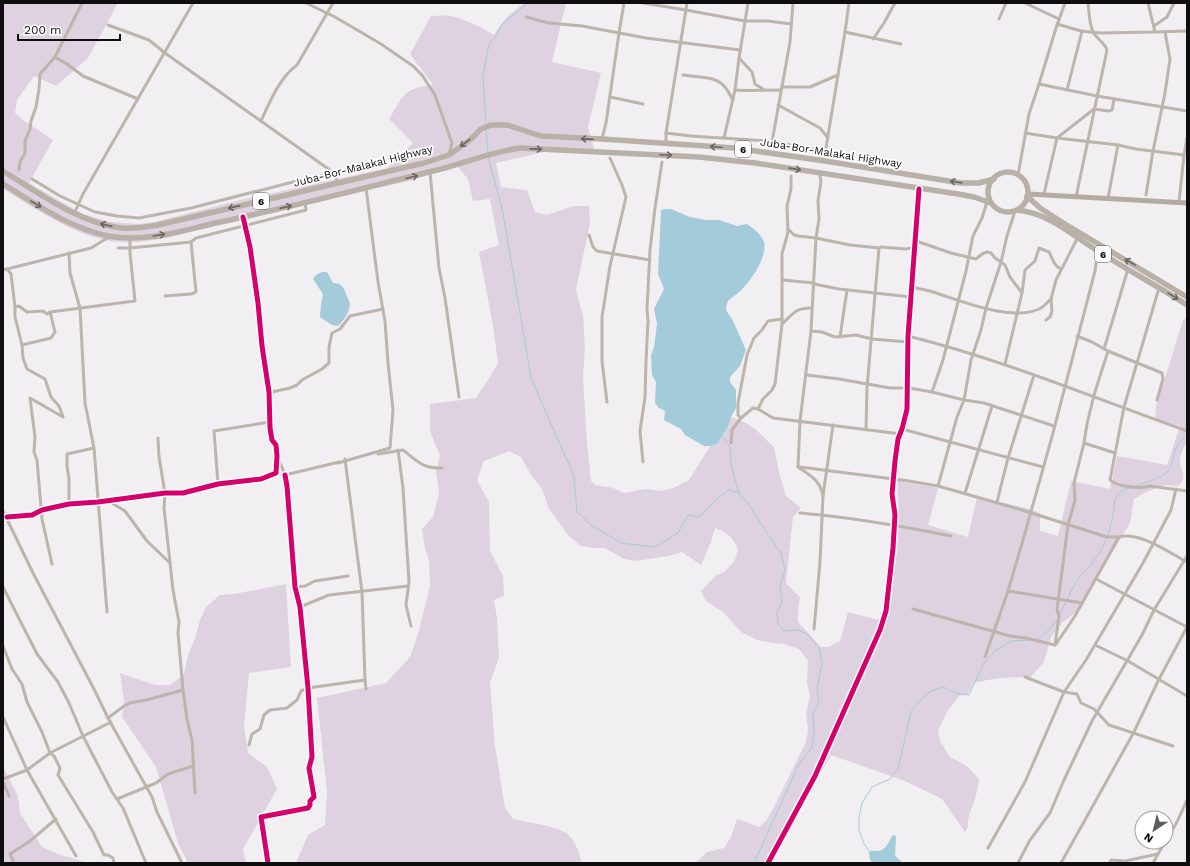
<svg xmlns="http://www.w3.org/2000/svg" width="1190" height="866" viewBox="0 0 1190 866" font-family="'Work Sans',sans-serif">
<rect width="100%" height="100%" fill="#f2eff3"/>
<g fill="#ded2e0">
<path d="M3,3H118L88,58L56,86L34,76L17,100L15,113L23,120L53,140L29,183L83,214L111,222L137,224L154,222L240,200L388,168L413,143L389,119C404,95 403,88 433,85L410,54L431,16C437,16 444,15 450,16C465,19 481,27 494,35L499,27L508,16L524,3H566L552,62L601,73L588,127L595,153L544,152L496,163L501,187L527,190L535,212L547,215L573,206H589L590,223L576,290L583,316L585,347L583,377L587,443L591,481L596,485L613,488L624,493L645,489L662,491L673,488L689,480L710,446L717,444L728,427L731,417C736,419 741,421 746,423C757,429 765,439 774,447L779,472L786,496L801,508L793,517L786,583L800,597L798,609V622L821,647H828L840,641L848,612L886,622L888,615C892,582 899,548 899,515C899,504 897,493 898,481L938,488L928,525L968,537L977,497L1026,508L1040,513V531L1058,536L1071,481L1110,489L1117,456L1167,465L1180,426L1155,420L1156,407L1183,320L1187,318V445H1185C1183,450 1180,455 1180,460C1180,471 1189,476 1178,486L1165,485L1146,492L1134,499L1130,523L1076,612L1062,623L1051,637L1044,662L1031,677C1011,677 993,678 974,683L968,694L959,696L947,712L938,730L940,741L950,757L967,766L979,779C978,786 977,792 975,799C972,809 967,816 968,827L965,832L942,799L905,781L831,755L769,863H695L707,852L724,848L731,837L737,819L760,827L766,821L774,807L806,742L808,731L806,713L810,697L807,683L808,661L799,649L784,644L772,643L757,640L741,632L723,612L706,601L701,591L715,576L724,572L734,562L738,550C733,537 728,533 715,528L711,542L701,565L682,552L668,556L636,561L624,559L605,548H594L581,546L568,535L549,509L542,489L531,475L521,457L509,451L484,461L477,480L489,502L490,551L503,576L504,596L494,600L497,618L499,658L490,683L495,746L505,808L513,819C525,822 557,826 566,833C575,840 579,852 582,863H296L308,835L325,825L327,792L317,698L386,683L410,657L418,634L430,586L429,561L425,548L422,529L433,517L439,494L436,472L440,456L430,431V404L476,398L488,380L498,363L493,326L479,252L499,245L490,199L473,201L468,179L458,167L408,181L166,238C150,241 136,243 120,242C77,239 39,210 3,189Z"/>
<polygon points="286,584 291,667 249,673 244,725 248,753 267,767 277,789 243,849 246,863 187,863 187,861 178,843 156,767 122,717 124,701 120,673 155,685 170,685 184,674 188,655 195,638 200,620 206,607 220,595 234,594"/>
<polygon points="3,767 18,796 20,813 42,847 58,854 88,863 3,863"/>
</g>
<g fill="#a4cbda">
<path d="M664,209H671L690,217L706,220H719L737,226L747,224C753,228 761,234 764,242C768,257 749,284 738,293C730,300 727,298 726,310L732,319L746,350L740,366L730,377V382L736,390V408L731,417L728,427L717,444L710,446H704L685,435L681,429L664,420L665,411L659,408L655,403L656,382L652,375L651,355L654,347L657,324L654,309L664,289L658,274L661,210Z"/>
<path d="M322,272H327L333,283C340,283 344,286 346,294C347,297 349,300 350,303C350,312 344,320 338,326L332,325L320,317L321,304L323,294L313,279L316,275Z"/>
<path d="M893,835L896,836L895,856L903,863H873L870,860L869,852C873,850 875,851 879,851C887,849 889,840 893,835Z"/>
</g>
<g fill="none" stroke-linecap="round" stroke-linejoin="round">
<g stroke="#a4cbda" stroke-width="1">
<polyline points="486,125 483,76 489,44 495,38 503,23 528,3"/>
<polyline points="486,130 488,153"/>
<polyline points="488,156 503,213 531,378 574,476 577,512 591,525 621,543 655,547 678,533 688,515 699,517 715,501 728,490 739,493 750,506 768,535 781,553 785,570 780,586 782,601 777,613 778,623 784,631 798,630 807,634 819,648 822,663 817,689 819,703 813,713 814,731 812,748 800,762 754,863"/>
<polyline points="723,437 730,447 731,465 739,493"/>
<path d="M1136,486C1144,483 1162,478 1168,471C1173,465 1173,458 1175,450C1177,445 1182,439 1187,435"/>
<path d="M1060,614C1066,602 1071,589 1079,578C1082,573 1087,569 1091,565C1104,548 1112,529 1114,508C1114,498 1119,490 1129,488"/>
<polyline points="1038,639 1049,630 1058,619"/>
<polyline points="870,852 864,844 859,830 859,818 862,803 872,787 890,779 898,769 911,712 919,701 931,691 943,687 956,693 969,695 984,663 996,650 1012,641 1031,640"/>
</g>
<g stroke="#bdb4ab" stroke-width="3">
<polyline points="306,3 335,17 381,44 413,66 422,75 435,95 452,143 449,154"/>
<polyline points="643,3 686,10 745,21 768,21 791,24"/>
<polyline points="1025,3 1059,19"/>
<polyline points="526,17 549,23 582,26 646,38 740,50"/>
<polyline points="999,19 1006,3"/>
<polyline points="1057,24 1081,31 1100,33 1155,32 1148,3"/>
<polyline points="108,25 149,40 165,53 334,173 338,183"/>
<polyline points="1154,26 1167,17 1174,3"/>
<polyline points="845,32 901,44"/>
<polyline points="1155,32 1187,31"/>
<polyline points="873,39 884,23 895,3"/>
<polyline points="55,57 67,64 83,76 138,99"/>
<polyline points="739,58 752,72 755,84 763,89"/>
<path d="M683,75C694,77 713,76 722,84C727,88 730,95 733,100"/>
<polyline points="1039,84 1097,96 1187,111"/>
<polyline points="782,87 810,87 838,75"/>
<path d="M735,90C750,91 766,90 781,90"/>
<polyline points="1067,90 1082,31"/>
<polyline points="610,97 643,104"/>
<polyline points="778,105 820,128 828,138"/>
<path d="M261,121C269,103 280,77 297,65L333,3"/>
<polyline points="666,133 691,136 769,141 822,151 826,148 845,32 849,3"/>
<polyline points="1025,133 1057,138 1118,145 1136,149 1184,155"/>
<polyline points="724,138 735,90 739,58 748,3"/>
<polyline points="602,139 606,123 619,33 624,3"/>
<polyline points="772,142 790,42 793,3"/>
<polyline points="666,143 666,133 687,3"/>
<polyline points="19,170 20,162 25,153 25,141 30,129 31,121 36,107 39,89 40,74 55,57 82,3"/>
<polyline points="430,172 439,268 445,298 459,397"/>
<path d="M819,172L821,181L818,201L819,219L816,238L811,331L800,421L798,467C811,476 820,480 823,496"/>
<polyline points="1018,175 1029,114 1039,84 1056,28 1065,3"/>
<polyline points="32,179 60,196 95,212 117,216 139,218 191,208 289,183 378,164"/>
<polyline points="1044,194 1057,138 1094,109 1109,111 1112,110 1114,99"/>
<polyline points="1146,195 1153,151 1165,93 1170,59 1165,32"/>
<path d="M1076,197L1107,50C1105,43 1097,39 1093,32C1089,23 1089,12 1088,3"/>
<polyline points="1108,198 1118,145"/>
<polyline points="1179,202 1184,155 1187,138"/>
<polyline points="74,214 83,194 193,3"/>
<polyline points="788,229 794,235 798,236 816,238 850,245 879,248"/>
<polyline points="589,235 593,247 597,251 650,260"/>
<polyline points="916,241 951,253 976,259 982,254 987,252 991,253 995,258 1005,265 1010,277 1022,293 1005,364"/>
<polyline points="118,248 130,248 191,242 196,238 306,210 305,203"/>
<polyline points="69,253 70,273 80,308 85,403 94,448 67,454 67,466 69,479 69,504"/>
<polyline points="7,269 11,274 15,307 19,306 27,312 43,311 47,314 50,312 55,332 51,338 22,345 23,358 27,369 45,379 51,397 59,406 63,417 30,398 35,437 34,452 37,460 42,519 52,564"/>
<polyline points="3,270 91,248 109,237"/>
<polyline points="783,280 814,283"/>
<polyline points="814,284 839,289 911,297"/>
<path d="M912,287C919,289 927,290 933,292C962,301 1011,322 1039,309C1044,307 1047,302 1051,299"/>
<path d="M1159,288L1124,407L1110,480C1117,487 1141,489 1150,486L1187,491"/>
<path d="M1022,293L1025,270L1035,261L1039,248L1049,252C1053,259 1053,265 1061,269"/>
<polyline points="165,296 191,294 196,292 191,242"/>
<polyline points="15,307 15,317 22,345"/>
<polyline points="50,312 135,301 130,253 130,238"/>
<polyline points="1046,320 1050,317 1052,311 1051,299 1056,280 1078,237"/>
<path d="M782,324C794,313 795,308 812,308"/>
<polyline points="811,331 822,332 835,337 856,335 872,339 908,342"/>
<path d="M908,336C1004,360 1094,398 1187,431"/>
<polyline points="1077,336 1092,342 1108,351 1162,373 1163,379 1157,400"/>
<polyline points="840,337 847,290"/>
<polyline points="1104,349 1128,269"/>
<polyline points="807,375 839,379 890,388 909,388 932,392 964,400 984,403 1054,426"/>
<polyline points="932,392 943,360 966,271 973,236 982,218 987,202"/>
<polyline points="270,395 272,392 290,388 297,385 302,380 322,369 329,363 329,347 332,333 340,329 350,316 383,309"/>
<polyline points="607,402 602,361 602,317 610,266 626,197 622,185 610,158"/>
<polyline points="758,409 763,399 772,390 775,384 782,324 782,254 788,232 787,206 791,189 791,176"/>
<polyline points="741,418 738,415 738,403 747,355 754,338 762,330 768,321 782,319"/>
<polyline points="866,429 867,388 879,248 881,247 906,249 915,247"/>
<polyline points="902,429 1043,467"/>
<polyline points="158,438 159,457 165,493 164,508 173,590 179,622 178,633 183,690 187,719 192,740 195,793"/>
<polyline points="731,443 732,430 741,418 753,408 758,409 773,418 901,434"/>
<polyline points="1084,443 1115,453"/>
<polyline points="94,448 107,612"/>
<polyline points="398,450 403,488 409,582 406,605 411,626"/>
<path d="M378,454L403,450C417,461 423,469 442,468"/>
<polyline points="278,458 285,475 339,462"/>
<polyline points="643,462 640,431 645,397 646,361 648,321 647,309 650,250 655,208 662,162"/>
<polyline points="338,463 390,448 393,410 388,363 385,321 378,282 366,188"/>
<polyline points="800,467 909,481 938,486 1022,510 1107,537 1119,537"/>
<polyline points="218,484 214,431 270,422"/>
<polyline points="938,486 957,417 964,400 971,360 981,330 986,308 1001,262 1007,236 1015,211"/>
<polyline points="965,493 992,406"/>
<polyline points="107,500 125,511 147,541 170,563"/>
<polyline points="997,502 1008,458 1034,375"/>
<polyline points="3,511 33,573 94,689 108,718 152,797 157,812 182,863"/>
<path d="M800,513C850,517 901,526 951,536"/>
<polyline points="7,517 32,515 42,510 69,504 98,502 165,493 183,493 218,484 261,479 276,473 277,456 276,445 272,440 270,428 269,392 262,346 258,303 250,247 243,217"/>
<polyline points="1096,579 1187,627"/>
<polyline points="3,587 37,654 58,682 69,703 83,736 112,792 123,808 146,863"/>
<polyline points="295,587 305,586 315,581 348,576"/>
<polyline points="1008,591 1082,603"/>
<polyline points="300,607 329,595 408,586"/>
<polyline points="913,609 1010,636 1026,638 1055,645"/>
<polyline points="814,629 820,562 823,496 833,425"/>
<path d="M1056,644L1075,616L1119,537C1139,531 1170,553 1187,562"/>
<polyline points="1055,645 1059,616 1057,609 1061,579 1068,525 1075,500 1074,483 1084,443 1087,424 1094,395 1108,351"/>
<polyline points="1095,645 1128,661 1187,696"/>
<polyline points="3,646 12,669 22,684 27,702 42,732 50,753 54,756 60,768 58,775 93,832 104,855 108,855 113,858 114,863"/>
<polyline points="985,657 1008,591 1025,533 1053,433 1095,271 1098,251"/>
<polyline points="1025,677 1064,692 1077,694 1081,703 1094,709 1109,725 1173,746"/>
<polyline points="365,680 366,689"/>
<polyline points="3,717 27,770 76,856"/>
<polyline points="108,718 124,706 130,703 146,700 183,690"/>
<polyline points="249,745 252,734 260,729 264,715 270,710 287,708 297,700 301,691 308,688 365,680 362,592 345,459"/>
<polyline points="3,779 27,770 50,753 111,722"/>
<polyline points="3,782 9,796"/>
<polyline points="117,799 156,783 168,774 193,766"/>
<polyline points="1166,840 1177,822 1187,800"/>
<polyline points="988,848 1025,782 1064,692 1086,660 1143,563 1171,510 1176,489"/>
<polyline points="14,863 10,854 30,841 56,819"/>
<polyline points="268,863 261,817 308,808 310,805 310,801 314,797 309,768 312,757 308,688 300,607 295,587 287,486 285,475"/>
<polyline points="768,863 815,776 880,630 886,611 893,548 895,515 892,494 895,461 898,439 902,429 907,409 908,336 919,189"/>
<polyline points="1018,863 1030,840 1050,813 1064,780 1092,721 1142,635 1154,610 1187,556"/>
<polyline points="1061,863 1134,732 1159,679 1187,627"/>
<polyline points="1109,863 1111,860 1125,861 1158,854 1165,842"/>
<polyline points="1153,863 1158,854"/>
</g>
<polyline stroke="#b5aba0" stroke-width="5" points="1028,194 1187,203"/>
<g stroke="#b9b0a8" stroke-width="5.5">
<path d="M3,171C39,193 79,223 121,228C133,229 146,227 158,225L424,163L449,155L470,140L481,129L491,125H507L541,136L602,139L735,148L825,161L961,183H979L994,179"/>
<circle cx="1008" cy="192" r="20"/>
<path d="M3,184C36,204 69,228 108,236C143,243 181,231 215,223C288,208 360,189 433,171C462,164 490,152 520,148L699,157L755,163L958,194L974,197L991,203"/>
<polyline points="1027,196 1040,208 1065,224 1187,297"/>
<path d="M1017,210C1049,213 1072,235 1098,251C1127,270 1158,286 1187,305"/>
</g>
<g stroke="#fff" stroke-width="8">
<g id="cycleway">
<polyline points="7,517 32,515 42,510 69,504 98,502 165,493 183,493 218,484 261,479 276,473 277,456 276,445 272,440 270,428 269,392 262,346 258,303 250,247 243,217"/>
<polyline points="268,863 261,817 308,808 310,805 310,801 314,797 309,768 312,757 308,688 300,607 295,587 287,486 285,475"/>
<polyline points="768,863 815,776 880,630 886,611 893,548 895,515 892,494 895,461 898,439 902,429 907,409 908,336 919,189"/>
</g>
</g>
<use href="#cycleway" stroke="#d6006c" stroke-width="5"/>
</g>
<defs><path id="oneway-shaft" d="M-6 0H5M1.5-3L5.5 0L1.5 3" fill="none" stroke-width="1.6" stroke-linecap="round" stroke-linejoin="round"/></defs>
<g stroke="#6c6763">
<use href="#oneway-shaft" transform="translate(587 139) rotate(-179)"/>
<use href="#oneway-shaft" transform="translate(465 143) rotate(143)"/>
<use href="#oneway-shaft" transform="translate(716 147) rotate(-175)"/>
<use href="#oneway-shaft" transform="translate(536 149) rotate(1)"/>
<use href="#oneway-shaft" transform="translate(666 155) rotate(3)"/>
<use href="#oneway-shaft" transform="translate(795 169) rotate(8)"/>
<use href="#oneway-shaft" transform="translate(412 177) rotate(-14)"/>
<use href="#oneway-shaft" transform="translate(956 182) rotate(-172)"/>
<use href="#oneway-shaft" transform="translate(36 204) rotate(30)"/>
<use href="#oneway-shaft" transform="translate(234 207) rotate(167)"/>
<use href="#oneway-shaft" transform="translate(286 207) rotate(-13)"/>
<use href="#oneway-shaft" transform="translate(106 225) rotate(-167)"/>
<use href="#oneway-shaft" transform="translate(159 235) rotate(-9)"/>
<use href="#oneway-shaft" transform="translate(1130 262) rotate(-150)"/>
<use href="#oneway-shaft" transform="translate(1173 296) rotate(32)"/>
</g>
<g text-anchor="middle" dominant-baseline="central" stroke-width="3.5" stroke-linejoin="round" paint-order="stroke">
<g fill="#fff" stroke="#575657" stroke-width="1">
<rect x="735" y="141" width="16" height="16" rx="3"/>
<rect x="253" y="193" width="16" height="16" rx="3"/>
<rect x="1095" y="246" width="16" height="16" rx="3"/>
</g>
<g font-size="10" font-weight="bold" fill="#0f0d0f">
<text x="743" y="149">6</text>
<text x="261" y="201">6</text>
<text x="1103" y="254">6</text>
</g>
<g font-size="11" fill="#0f0d0f" stroke="#fff">
<text transform="translate(831 153) rotate(9)">Juba-Bor-Malakal Highway</text>
<text transform="translate(363 166) rotate(-14)">Juba-Bor-Malakal Highway</text>
</g>
</g>
<rect width="1190" height="866" fill="none" stroke="#0f0d0f" stroke-width="8"/>
<g transform="translate(1154 830) rotate(215)"><circle r="19" fill="#ffffff" stroke="#9f9e9f"/>
<path d="M0-3L7 15L0 10L-7 15Z" fill="#5e5c5f"/>
<text y="-6" font-size="11" font-weight="bold" text-anchor="middle" fill="#0f0d0f">N</text>
</g>
<path d="M18 34v6h102v-6" fill="none" stroke="#0f0d0f" stroke-width="2"/>
<text x="24" y="34" font-size="12" fill="#0f0d0f" stroke="#ffffff" stroke-width="3" paint-order="stroke">200 m</text>
</svg>
